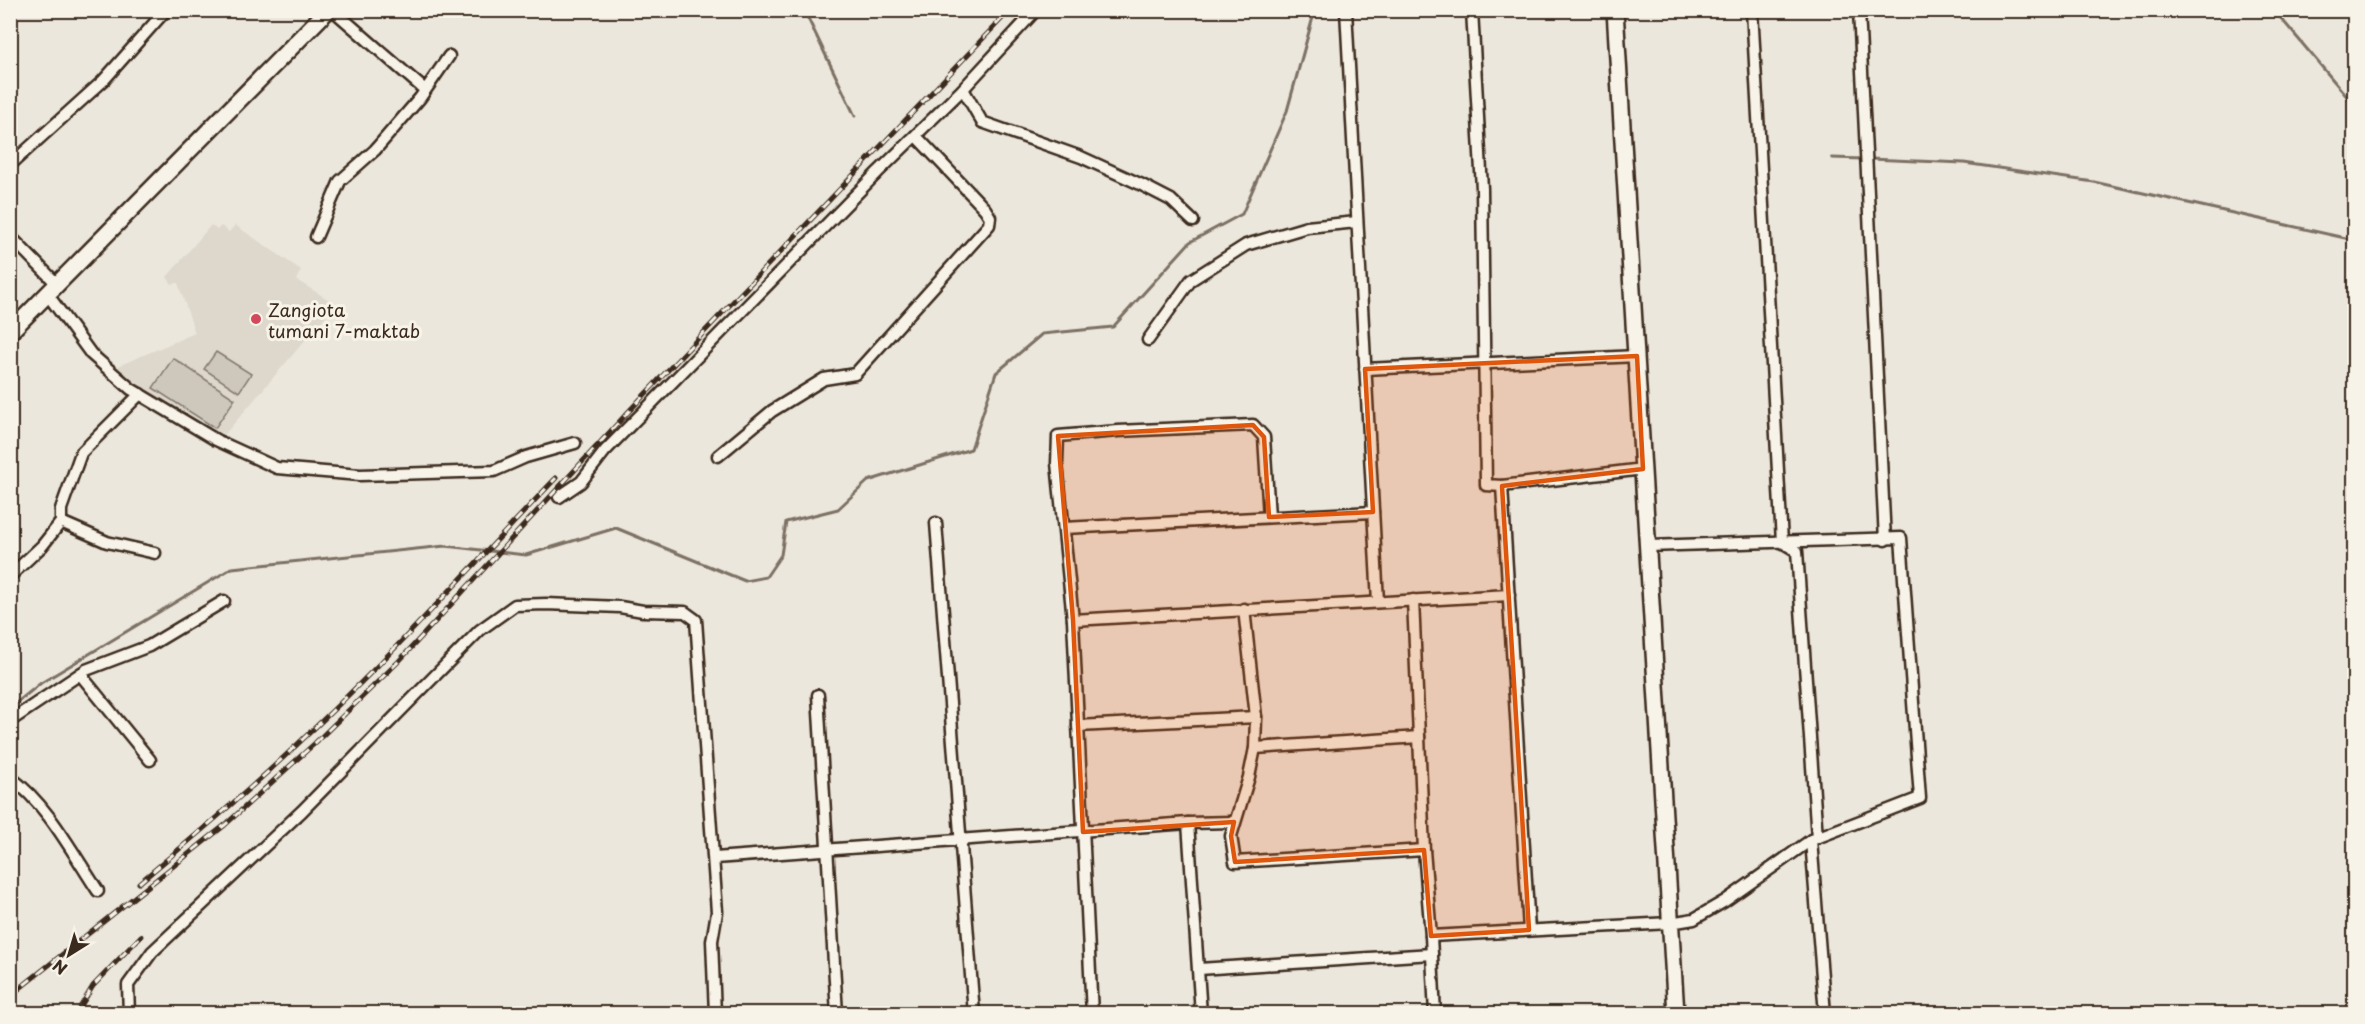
<svg xmlns="http://www.w3.org/2000/svg" width="2365" height="1024" viewBox="0 0 2365 1024" font-family="'Playpen Sans',sans-serif">
<rect width="100%" height="100%" fill="#ece7dc"/>
<filter id="ink" filterUnits="userSpaceOnUse"><feTurbulence type="fractalNoise" baseFrequency=".0167" numOctaves="2"/><feDisplacementMap in="SourceGraphic" scale="12" xChannelSelector="R" yChannelSelector="G"/><feConvolveMatrix kernelMatrix="1 2 1 2 8 2 1 2 1" color-interpolation-filters="sRGB"/></filter>
<g filter="url(#ink)">
<polygon fill="#ddd7cc" points="211,225 217,230 221,226 229,232 235,225 301,270 296,280 336,304 225,434 211,430 149,393 116,367 195,333 178,283 172,284 167,277"/>
<g fill="#cec8bc" stroke="#84796d" stroke-width="1.5">
<polygon points="216,352 251,374 239,392 204,369"/>
<polygon points="173,358 235,399 215,428 153,388"/>
</g>
<g fill="none" stroke-linecap="round" stroke-linejoin="round">
<g stroke="#7c7064" stroke-width="3">
<polyline points="804,10 855,116"/>
<polyline points="2274,10 2354,105"/>
<polyline points="1832,158 1863,159"/>
<polyline points="1870,159 1964,163 2094,182 2354,240"/>
<polyline points="10,708 41,683 232,568 445,546 526,555 616,528 745,581 766,577 781,555 786,522 838,509 868,481 971,449 996,373 1042,334 1113,327 1190,242 1242,214 1287,111 1315,10"/>
</g>
<g stroke="#3b2a1e" stroke-width="15">
<g id="street">
<polyline points="333,10 425,90"/>
<polyline points="1346,10 1378,602"/>
<polyline points="1472,10 1482,189 1486,485 1502,486 1643,469"/>
<polyline points="1752,10 1782,542 1797,551 1817,838"/>
<polyline points="1859,10 1885,540"/>
<polyline points="963,89 982,122 1081,157 1140,184 1171,200 1193,221"/>
<polyline points="10,165 103,81 166,10"/>
<polyline points="10,236 58,285"/>
<polyline points="316,237 340,181 375,150 420,98 449,56"/>
<polyline points="48,295 91,354 131,389 216,440 277,468 360,475 494,471 526,457 575,443"/>
<polyline points="1148,340 1191,280 1246,245 1307,227 1357,222"/>
<polyline points="1365,369 1637,356"/>
<polyline points="718,456 772,411 824,379 855,374 989,225 990,217 985,209 916,136"/>
<polyline points="1502,486 1529,930"/>
<polyline points="559,497 581,482 605,451 878,172 963,89 1036,10"/>
<polyline points="61,522 107,542 155,553"/>
<polyline points="936,523 974,1014"/>
<polyline points="1064,528 1373,512"/>
<polyline points="10,576 42,546 61,522 61,509 81,453 140,394"/>
<polyline points="1413,600 1424,850 1431,936 1435,1014"/>
<polyline points="1244,609 1256,717 1255,748 1249,777 1231,836 1235,862 1424,850"/>
<polyline points="1073,620 1509,595"/>
<polyline points="80,674 150,760"/>
<polyline points="818,695 837,1014"/>
<polyline points="10,721 86,670 149,646 224,601"/>
<polyline points="1078,726 1256,717"/>
<polyline points="1255,748 1419,737"/>
<path d="M10,777C48,805 72,852 98,891"/>
<polyline points="1188,823 1201,1014"/>
<polyline points="1811,840 1825,1014"/>
<polyline points="715,858 1188,823 1234,822"/>
<polyline points="1431,936 1670,923 1694,919 1725,901 1811,840 1920,798 1901,538 1648,546"/>
<polyline points="1199,969 1432,954"/>
<polyline points="129,1014 128,985 152,952 302,811 480,630 515,605 546,604 620,607 643,611 685,612 696,620 717,912 712,941 715,1014"/>
<polyline points="1092,1014 1073,620 1057,463 1058,436 1118,431 1253,425 1264,437 1269,517"/>
</g>
</g>
<g stroke="#3b2a1e" stroke-width="20">
<g id="secondary">
<polyline points="1615,10 1676,1014"/>
<polyline points="10,332 328,10"/>
</g>
</g>
<use href="#street" stroke="#f7f3e8" stroke-width="10"/>
<use href="#secondary" stroke="#f7f3e8" stroke-width="15"/>
<g stroke="#3b2a1e" stroke-width="5">
<g id="rail">
<path d="M139,883C195,836 251,789 303,739C391,656 473,565 556,478"/>
<polyline points="10,996 225,825 314,744 399,661 631,409 1010,10"/>
<polyline points="76,1014 93,986 141,936"/>
</g>
</g>
<use href="#rail" stroke="#f7f3e8" stroke-width="3" stroke-dasharray="9" stroke-linecap="butt"/>
</g>
</g>
<path fill="#df570d" fill-opacity="0.2" stroke="#df570d" stroke-width="4.5" stroke-linejoin="round" d="M1637,356L1643,469L1502,486L1529,930L1431,936L1424,850L1235,862L1231,836L1234,822L1083,832L1073,620L1058,436L1253,425L1264,437L1269,517L1373,512L1365,369Z"/>
<circle fill="#d1495b" stroke="#f7f3e8" stroke-width="2" cx="256" cy="319" r="6"/>
<g text-anchor="middle" dominant-baseline="central" stroke-width="6" stroke-linejoin="round" paint-order="stroke">
<g font-size="18" fill="#3b2a1e" stroke="#f7f3e8" text-anchor="start">
<text x="268" y="309">Zangiota<tspan x="268" dy="21">tumani 7-maktab</tspan></text>
</g>
</g>
<rect width="2365" height="1024" fill="none" stroke="#f7f3e8" stroke-width="36"/>
<rect x="18" y="18" width="2329" height="988" fill="none" stroke="#3b2a1e" stroke-width="2" filter="url(#ink)"/>
<g transform="translate(69 955) rotate(217)" stroke="#f7f3e8" stroke-width="4.5" paint-order="stroke">
<path d="M0-4.5L10 22L0 15L-10 22Z" fill="#3b2a1e"/>
<text y="-9" font-size="16" font-weight="bold" text-anchor="middle" fill="#3b2a1e">N</text>
</g>
</svg>
